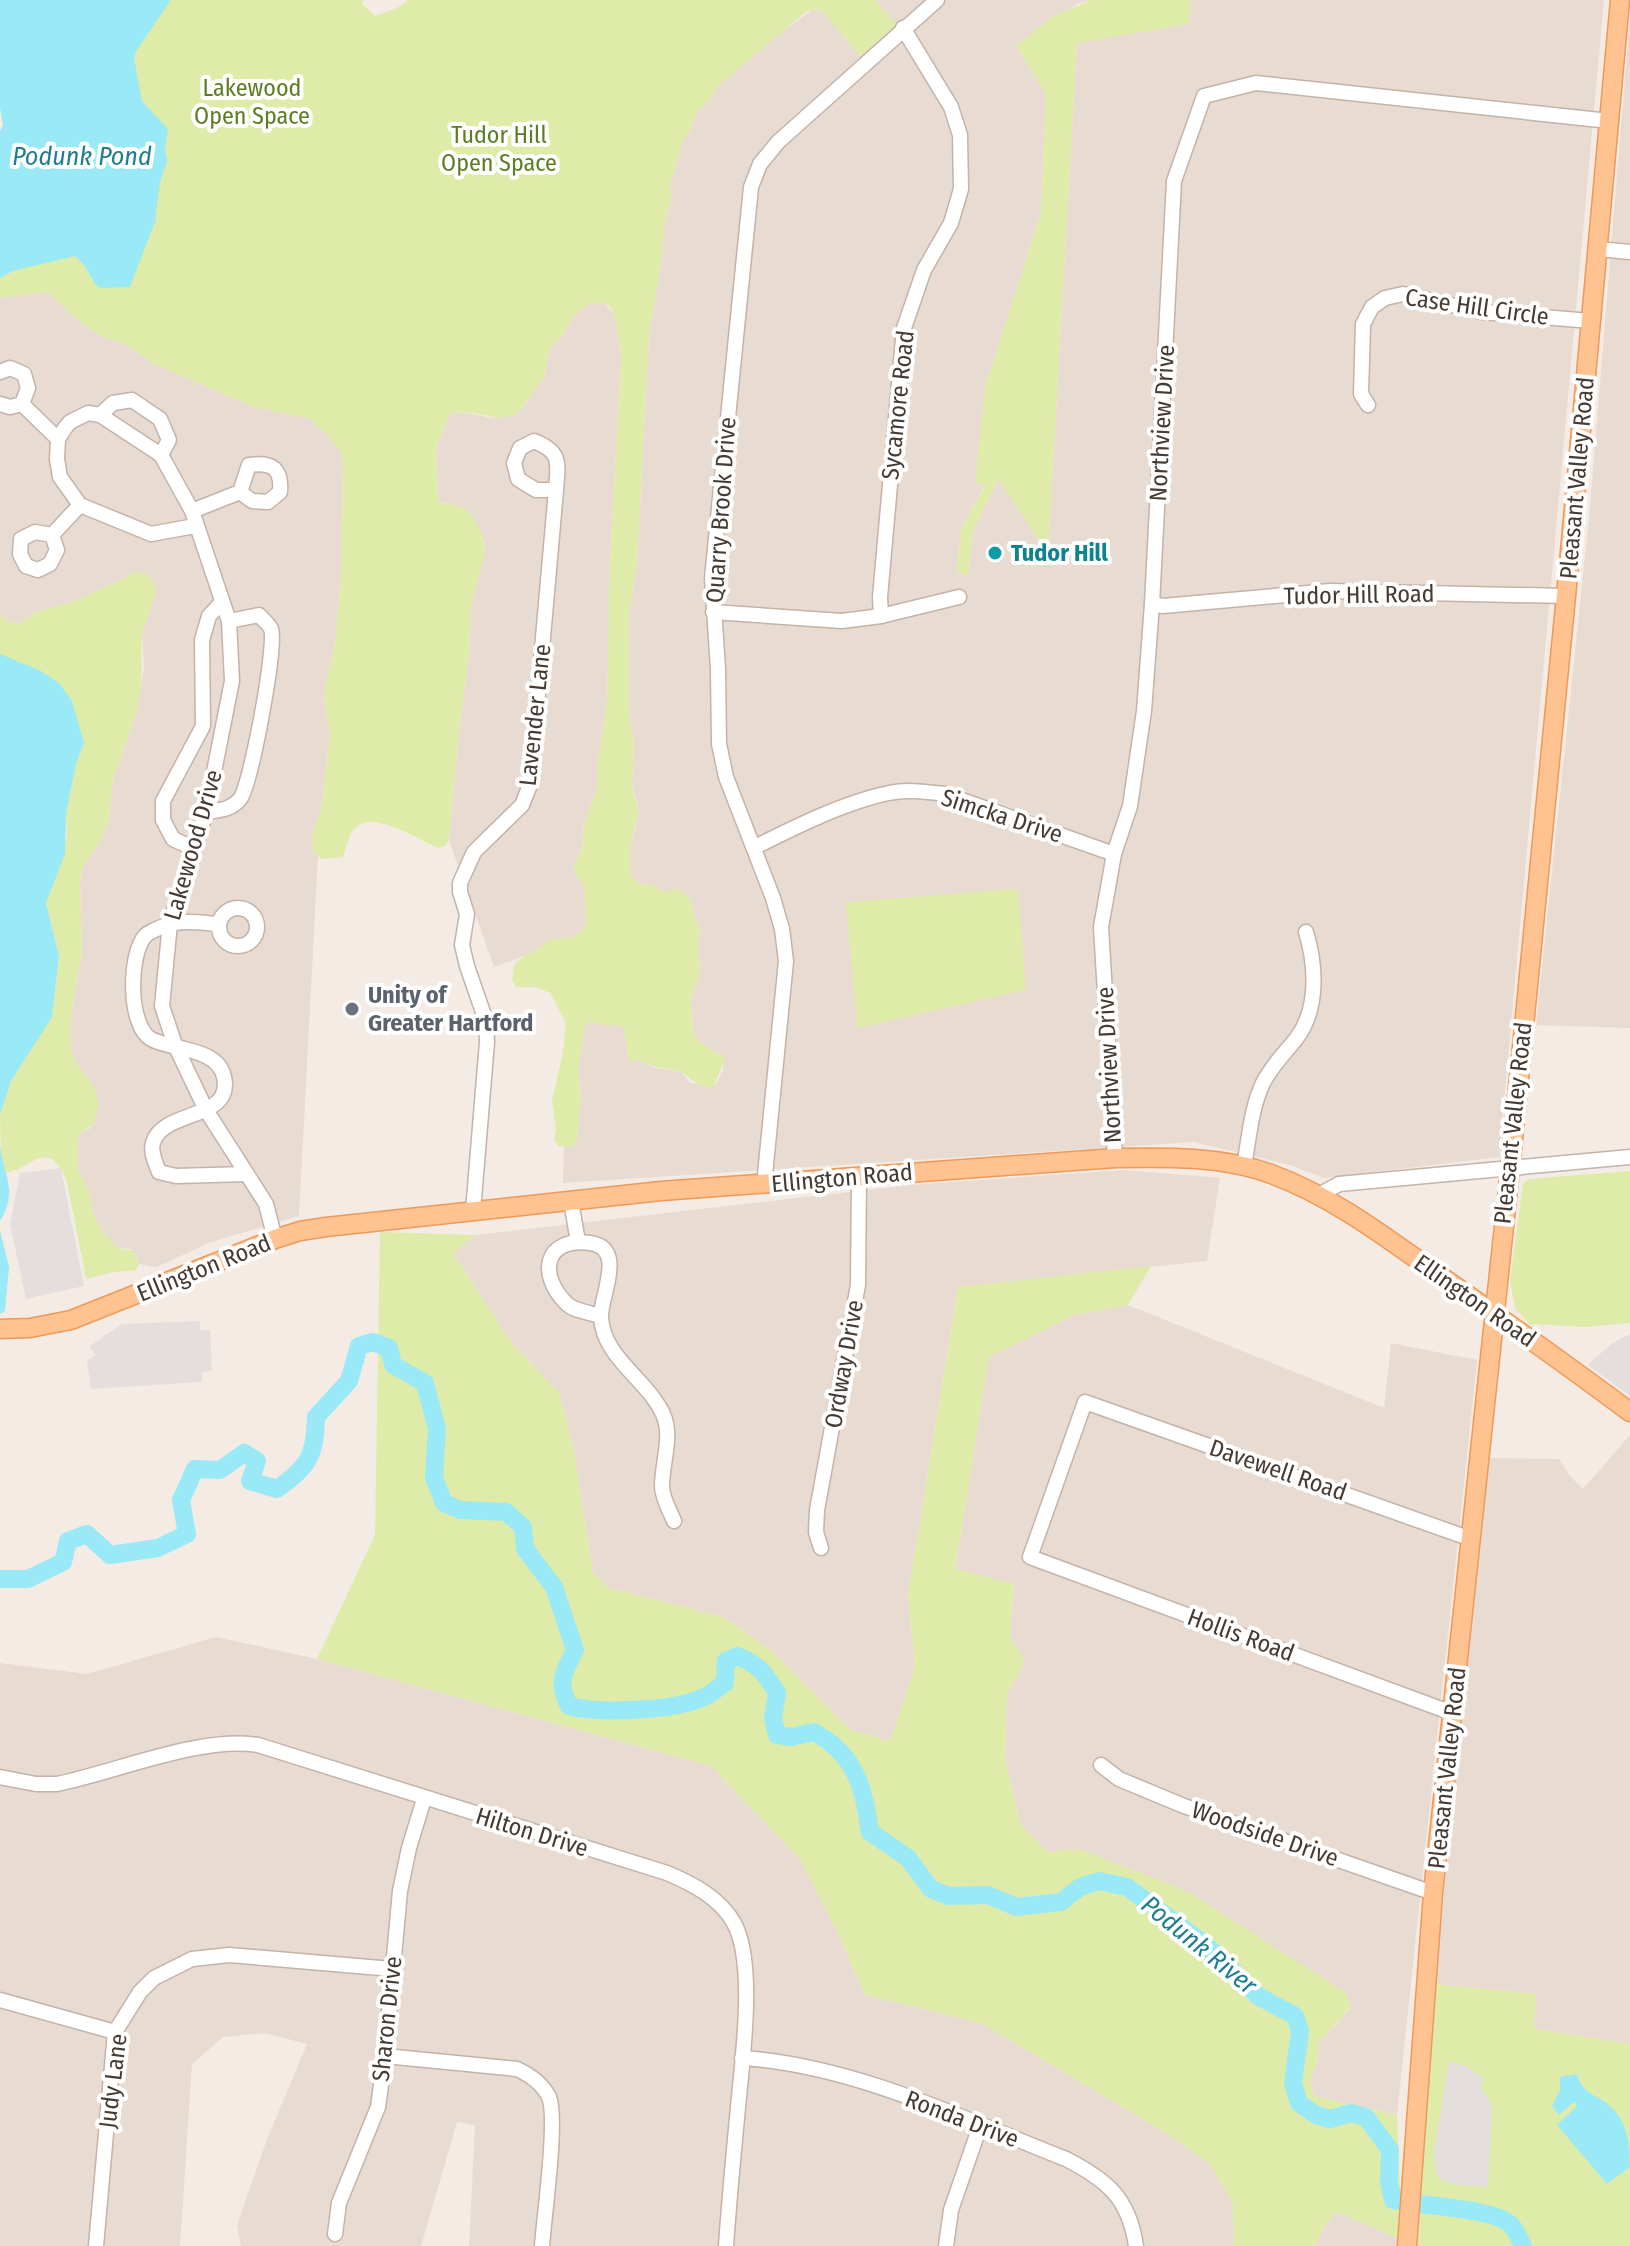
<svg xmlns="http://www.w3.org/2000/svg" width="1630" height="2246" viewBox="0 0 1630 2246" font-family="'Fira Sans Condensed',sans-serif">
<rect width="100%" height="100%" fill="#f4ebe4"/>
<g fill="#e8dbd1">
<polygon points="875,0 1091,0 1079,3 1016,46 1046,94 1041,213 985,387 976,483 985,484 961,529 957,572 968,575 973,532 998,479 1048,551 1077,42 1189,24 1191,0 1604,0 1499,1157 1325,1178 1290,1165 1194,1142 563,1183 564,1146 572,1147 578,1135 577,1120 581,1097 578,1071 585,1024 590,1020 604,1025 619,1025 624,1029 627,1040 627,1055 653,1067 681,1072 691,1083 716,1085 723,1070 724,1056 700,1043 693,1031 691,999 700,972 698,945 700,931 689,898 664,892 652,885 638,884 630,873 630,845 636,826 638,806 632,786 634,746 629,711 629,612 637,564 649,335 662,258 664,227 671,200 670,185 683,139 690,131 697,111 708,102 719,85 770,41 813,9 896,25"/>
<polygon points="1630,16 1630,1028 1536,1025 1589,518"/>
<polygon points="47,292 85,326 108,339 123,343 155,364 251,406 312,419 333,439 341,452 343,466 341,579 335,644 325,687 324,702 330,731 322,805 312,836 318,856 299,1216 211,1242 157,1267 139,1264 136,1254 131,1249 116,1248 103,1232 93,1213 89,1191 78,1169 78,1139 81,1132 91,1128 94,1087 75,1061 71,1048 70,1020 82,952 80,881 82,868 98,845 109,820 113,779 137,711 144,667 142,633 148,614 151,579 148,574 137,572 77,600 35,612 19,624 5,620 0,613 0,298"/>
<polygon points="590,303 604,303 614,314 621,358 610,562 607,703 598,758 597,788 584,824 582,847 574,867 584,885 586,922 583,929 572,938 551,940 534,952 494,967 449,840 459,731 469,655 471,606 485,544 471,513 452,504 438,502 436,448 450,414 463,412 491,418 512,416 522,408 544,377 549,350 563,334 574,316"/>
<polygon points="1125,1170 1220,1178 1207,1261 958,1287 908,1595 915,1667 890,1741 850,1730 774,1653 724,1617 609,1588 593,1573 574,1451 559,1393 510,1341 453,1253 476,1235 910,1185"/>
<polygon points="1128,1305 1384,1408 1391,1343 1477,1360 1397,2115 1314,2096 1310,2082 1317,2062 1319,2042 1351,2008 1079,1850 1047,1852 1020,1824 1005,1758 1007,1694 1025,1661 1010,1637 1014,1585 955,1569 989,1356 1074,1315"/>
<polygon points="1630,1435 1630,2044 1534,2029 1535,1994 1435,1984 1486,1458 1559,1459 1569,1475 1583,1489"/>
<polygon points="216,1637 317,1659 711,1766 800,1859 837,1931 865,1995 981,2023 1169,2135 1210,2163 1233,2204 1234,2246 469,2246 475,2125 457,2122 421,2246 241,2246 237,2225 266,2142 307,2044 265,2033 223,2037 192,2064 180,2246 0,2246 0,1663 87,1674"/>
<polygon points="1337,2212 1402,2240 1402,2246 1315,2246 1323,2228"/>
</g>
<g fill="#dfeca9">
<path d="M170,0H363V5L375,16L399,7L408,0H875L897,25L860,56L820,9L807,11L719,85L708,102L697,111L690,131L683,139L670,185L671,200L664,227L662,258L649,335L637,564L629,612V711L634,746L632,787L639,813L630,845V873L638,884L652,885L664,892L678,889L689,898L700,931L698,945L700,972L691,999L693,1031L700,1043L724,1056L725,1059L713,1088C692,1085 692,1077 678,1071C664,1067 651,1068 639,1060L629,1062L624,1029L618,1025H604L590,1021L585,1025L578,1071L581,1097L577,1142L572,1147L558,1146L554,1140L556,1129L552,1101L563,1052L566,1023L550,993L536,987H516L512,980L514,965L526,954L534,952L551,939L572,938L583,929L586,922L584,885L575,874L574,867L582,847L584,824L597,788L598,758L607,703L610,562L621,358L614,314L610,307L604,303H590L574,316L563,334L549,350L544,377L518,413C496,425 472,407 450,414L436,447L438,502L459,506L471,513L483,537L485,551L471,606L469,655L459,731L449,840L445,846L439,848C420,841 375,810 356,827C348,834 347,847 343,857L322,859L316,855L312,848V836L322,805L330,732L324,702L325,687L335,644L341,579L343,466L341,452L320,427L315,428V423L312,419L251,406L155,364L123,343L108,339L85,326L47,292L0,298V278L13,271L68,256H75L106,287L116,286L130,275L158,203L130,68L138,37Z"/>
<polygon points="1091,0 1191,0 1189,24 1077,43 1048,553 998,479 973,532 968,575 957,572 961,529 985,485 975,483 985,387 1041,213 1046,94 1016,46 1052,17"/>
<path d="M137,572L148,574L157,588L142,633L141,688L137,711L113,779L109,820L98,845L82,868L80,881L82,952L70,1020L71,1048L75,1061L94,1087L99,1104L93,1125L81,1132L78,1139V1169L89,1191L93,1213L103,1232L117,1248L134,1251L139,1264L136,1270L109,1273L86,1279L67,1182C48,1133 30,1172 6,1172L1,1155L0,1115L4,1101L11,1081L39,1033L48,1023L53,1010L59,956L46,903L67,838L66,814L76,764L84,743L0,654V613L5,620L19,624L35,612L77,600Z"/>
<polygon points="1018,889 1026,990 857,1028 846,902"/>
<polygon points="1630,1171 1630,1323 1586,1327 1529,1324 1515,1308 1510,1280 1523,1184 1529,1179"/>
<polygon points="380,1232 476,1235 453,1253 510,1341 559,1393 574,1451 593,1573 609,1588 724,1617 774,1653 850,1730 890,1741 915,1667 908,1595 958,1287 1151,1266 1128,1305 1074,1315 989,1357 955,1569 1014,1584 1010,1637 1025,1661 1007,1694 1005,1758 1020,1824 1047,1852 1079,1849 1187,1891 1345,1992 1351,2007 1319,2042 1317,2062 1310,2082 1314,2096 1397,2115 1402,2240 1337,2212 1323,2228 1315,2246 1234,2246 1233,2204 1210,2164 1169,2135 981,2023 865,1995 837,1931 800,1859 711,1766 317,1659 375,1535"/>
<polygon points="1435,1984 1536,1994 1534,2029 1630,2044 1630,2246 1418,2246"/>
</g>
<g fill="#e4dfdd">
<polygon points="61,1168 84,1286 26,1299 10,1224 20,1173"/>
<polygon points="200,1321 200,1330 210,1330 212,1371 202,1372 202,1382 91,1389 87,1361 95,1355 90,1346 122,1324"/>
<polygon points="1630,1334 1630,1396 1588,1365 1611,1344"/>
<polygon points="1449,2061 1466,2066 1485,2080 1480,2086 1490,2102 1492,2111 1488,2187 1457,2185 1442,2180 1437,2175 1434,2155"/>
</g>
<g fill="#9ae9f6">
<polygon points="0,0 171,0 136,51 134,58 142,101 168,129 165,150 167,161 160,182 155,222 130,287 101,288 95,284 85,266 75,256 13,271 0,278 0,131 3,125 0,108"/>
<polygon points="0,654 41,671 59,683 72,701 84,743 76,764 66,814 65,854 46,903 59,956 52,1017 11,1081 0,1115"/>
<path d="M0,1144C3,1176 19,1190 0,1221Z"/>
<polygon points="0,1230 9,1267 5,1311 0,1314"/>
<path d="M1577,2074C1581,2090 1590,2093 1602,2100C1627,2116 1630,2141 1630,2167L1607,2184L1557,2125L1577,2106L1574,2102L1559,2115L1552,2106L1560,2090V2077Z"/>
</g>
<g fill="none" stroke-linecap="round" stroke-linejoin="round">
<path stroke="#9ae9f6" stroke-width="18" d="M0,1579H28L63,1562L68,1541L87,1534L110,1555L158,1548L187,1534L181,1500L195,1469L220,1470L244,1453L257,1461L250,1481L277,1489C309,1466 315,1456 316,1417L349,1381L359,1346L373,1342L389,1348L393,1365L425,1383L437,1429L434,1478L444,1503L460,1510L506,1512L523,1527L525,1549L554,1587L575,1650C563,1673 557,1681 569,1706C599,1714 676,1711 704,1697C712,1694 718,1687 725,1683L726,1661L737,1656C758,1664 766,1674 777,1693L773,1718L777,1735L791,1737L814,1732C857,1756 863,1787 870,1832L908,1858L931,1889L949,1896L988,1895L1016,1907L1061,1902L1080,1887L1099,1881L1127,1887L1207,1946L1258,1996L1295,2016L1300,2031L1293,2083L1299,2103L1316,2115L1330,2119L1351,2113L1366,2117L1390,2150L1389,2182L1393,2200C1420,2206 1492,2208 1510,2224C1516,2229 1520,2240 1523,2246"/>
<g stroke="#c3b3a9" stroke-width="17">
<g id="minor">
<polyline points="1599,249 1630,252"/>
<polyline points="0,372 10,368 24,374 28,388 22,404"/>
<polyline points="0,404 10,407 22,404"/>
<polyline points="22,404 58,439"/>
<polyline points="1368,405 1361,394 1363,324 1372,307 1385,298 1403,294 1482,312 1591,321"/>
<polyline points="100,415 113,403 132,400 160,419 169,440 161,455"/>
<path d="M192,511L240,492L252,501L268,502L280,492C282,468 272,462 249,465L240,492"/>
<polyline points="195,526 151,534 80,505 60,477 57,459 58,439 65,428 70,422 88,413 100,415 161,455 192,511 229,621 232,681 206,812 170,923 162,1006 175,1045 206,1110 266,1204 275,1239"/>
<polyline points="52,535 57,550 50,564 38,570 26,566 20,554 21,539 35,532 52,535 80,505"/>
<polyline points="1152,604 1163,606 1330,591 1566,596"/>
<polyline points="713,612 842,621 881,616 959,597"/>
<polyline points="881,616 880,597 904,328 924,270 951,223 961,189 960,135 951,107 903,28"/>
<path d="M206,812C220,810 231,810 240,799C251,785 277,644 271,629C269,624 262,619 259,615L229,621"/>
<path d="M755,847C795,827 845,802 889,793C907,789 927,792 945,794L1114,854"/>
<polyline points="193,848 173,839 163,820 163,801 203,726 202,640 209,616 222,602"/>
<circle cx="238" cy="927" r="19"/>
<path d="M217,924C195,922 177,919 157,929C153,931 149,932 146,935C128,953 128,1026 151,1039C170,1050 218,1047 224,1077C234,1121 162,1109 153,1143C150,1152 156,1164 159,1172L176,1176L246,1174"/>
<polyline points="1115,1158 1101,927 1114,854 1130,806 1144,711 1152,604 1174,181 1204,96 1256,83 1609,121"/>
<path d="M1244,1166C1249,1139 1251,1108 1263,1083C1272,1065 1285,1053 1296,1039C1319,1009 1316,965 1306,932"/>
<polyline points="764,1185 786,961 782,929 773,898 726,777 719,744 718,669 712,578 751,187 760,164 778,142 937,0"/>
<polyline points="1319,1195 1339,1184 1630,1157"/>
<polyline points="571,1201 578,1242"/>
<path d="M473,1211L487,1042L486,1021L467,966L462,945L467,914L460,892V883L474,852L522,805L530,785L556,490C558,463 562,452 534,441L520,448L514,463L518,479L536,490H556"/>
<path d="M601,1316C591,1313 574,1311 567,1304C538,1276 543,1237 590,1243C627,1248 600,1297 601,1317C603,1358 647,1379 663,1414C673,1436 662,1463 662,1486C662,1498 670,1511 674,1521"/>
<polyline points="821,1548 816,1532 817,1510 858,1285 859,1177"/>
<polyline points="1452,1713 1030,1557 1085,1402 1471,1539"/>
<polyline points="1101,1765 1119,1779 1184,1806 1433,1893"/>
<path d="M0,1777L36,1784H57C116,1772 200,1736 258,1745L667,1873C693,1884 720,1898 734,1923C757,1965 741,2069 737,2118C733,2160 729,2203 726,2246"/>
<polyline points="0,2000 115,2032"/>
<path d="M385,2056L517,2069C530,2075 542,2083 549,2097C558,2118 544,2217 542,2246"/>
<path d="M742,2058C852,2065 964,2119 1066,2159C1107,2180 1129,2198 1136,2246"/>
<polyline points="335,2234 339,2203 378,2107 385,2056 400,1891 409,1848 424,1799"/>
<polyline points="96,2246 115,2032 140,1992 154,1978 192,1959 229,1955 392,1969"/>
<polyline points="946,2246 951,2210 980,2126"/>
</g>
</g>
<g stroke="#ee9958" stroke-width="21">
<g id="major">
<path d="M0,1329L30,1328L71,1320L275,1239L300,1231L326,1227L661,1191L1115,1158C1167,1157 1222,1156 1271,1174C1334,1197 1388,1239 1442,1277C1505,1321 1568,1366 1630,1412"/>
<polyline points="1407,2246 1433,1893 1510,1170 1566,596 1620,0"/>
</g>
</g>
<use href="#minor" stroke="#fff" stroke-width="14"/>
<use href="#major" stroke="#ffc391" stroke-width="18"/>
</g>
<circle fill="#0f9aa8" stroke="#fff" stroke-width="3" cx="995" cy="553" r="8"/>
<circle fill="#6b7280" stroke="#fff" stroke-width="3" cx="352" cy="1009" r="8"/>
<g text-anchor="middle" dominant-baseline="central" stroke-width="8" stroke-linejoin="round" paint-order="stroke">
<g font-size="24" fill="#5c7d22" stroke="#fff">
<text x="252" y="88">Lakewood<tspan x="252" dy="28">Open Space</tspan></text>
<text x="499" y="135">Tudor Hill<tspan x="499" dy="28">Open Space</tspan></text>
</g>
<g font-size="24" fill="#463a33" stroke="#fff">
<text transform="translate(1477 307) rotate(8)">Case Hill Circle</text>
<text transform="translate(898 405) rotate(-84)">Sycamore Road</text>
<text transform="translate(1162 423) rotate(-87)">Northview Drive</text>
<text transform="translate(1577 478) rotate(-85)">Pleasant Valley Road</text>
<text transform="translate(721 510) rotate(-86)">Quarry Brook Drive</text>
<text transform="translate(1359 595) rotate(-1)">Tudor Hill Road</text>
<text transform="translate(535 715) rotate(-84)">Lavender Lane</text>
<text transform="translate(1002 816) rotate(18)">Simcka Drive</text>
<text transform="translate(193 845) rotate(-74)">Lakewood Drive</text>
<text transform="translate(1109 1065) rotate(-93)">Northview Drive</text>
<text transform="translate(1513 1123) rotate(-84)">Pleasant Valley Road</text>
<text transform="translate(842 1178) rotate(-5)">Ellington Road</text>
<text transform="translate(204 1268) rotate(-22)">Ellington Road</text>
<text transform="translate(1475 1301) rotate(35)">Ellington Road</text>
<text transform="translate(844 1364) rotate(-80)">Ordway Drive</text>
<text transform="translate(1278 1470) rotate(19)">Davewell Road</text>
<text transform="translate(1241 1635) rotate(20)">Hollis Road</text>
<text transform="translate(1447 1768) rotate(-84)">Pleasant Valley Road</text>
<text transform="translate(532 1832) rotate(17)">Hilton Drive</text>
<text transform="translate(1265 1834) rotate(19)">Woodside Drive</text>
<text transform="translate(387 2019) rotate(-84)">Sharon Drive</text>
<text transform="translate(113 2081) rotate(-83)">Judy Lane</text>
<text transform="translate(962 2119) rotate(21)">Ronda Drive</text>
</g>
<g font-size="24" font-weight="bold" fill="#0d838f" stroke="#fff" text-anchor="start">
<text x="1011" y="553">Tudor Hill</text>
</g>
<g font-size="24" font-weight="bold" fill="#5b616d" stroke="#fff" text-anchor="start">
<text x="368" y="995">Unity of<tspan x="368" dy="28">Greater Hartford</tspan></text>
</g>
<g font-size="26" font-style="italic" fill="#1e7e90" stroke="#fff">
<text x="82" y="156">Podunk Pond</text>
<text transform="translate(1199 1945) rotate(39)">Podunk River</text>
</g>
</g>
</svg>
